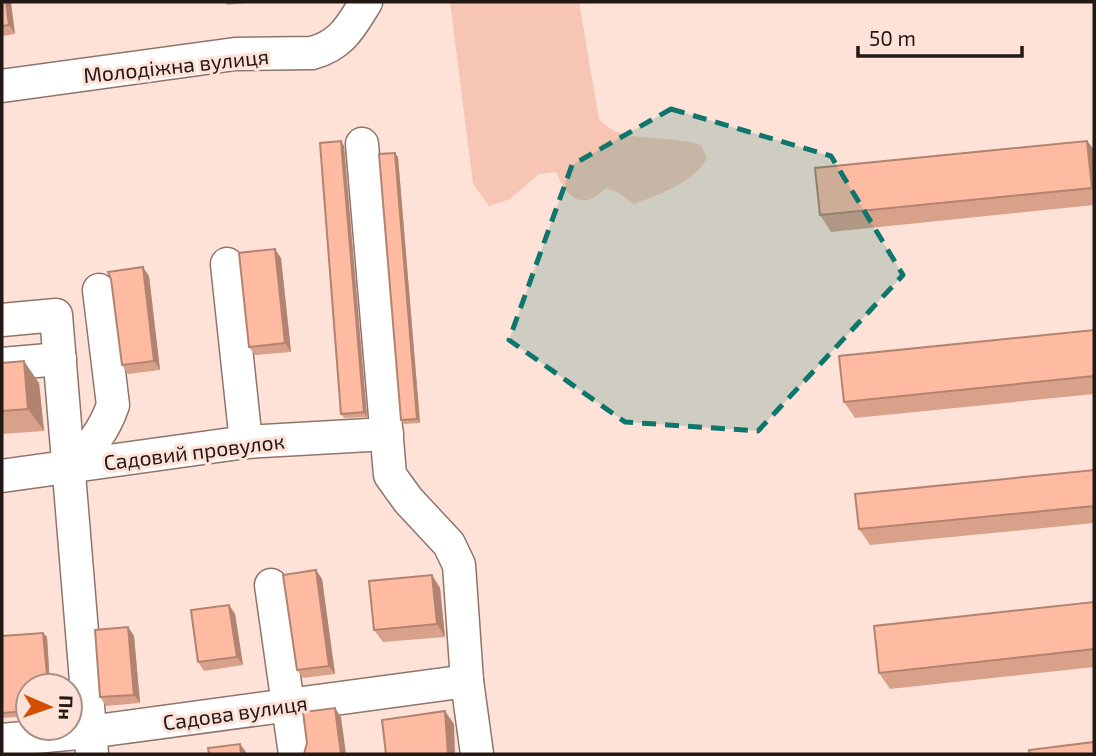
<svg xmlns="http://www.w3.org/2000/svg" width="1096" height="756" viewBox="0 0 1096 756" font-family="'Exo 2',sans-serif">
<rect width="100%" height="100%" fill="#ffe2d7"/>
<path fill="#f6c5b3" d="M450,2H579L599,119C604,123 610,130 617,132C644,141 674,136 701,145L707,158C694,183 659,194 634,204L619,193L606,188C582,212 567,198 556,172L539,174L510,199L489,206L473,184Z"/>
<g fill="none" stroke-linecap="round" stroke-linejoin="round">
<g stroke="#8e756b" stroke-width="35">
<g id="minor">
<path d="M2,86L235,54L312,53C342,45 351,26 366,2"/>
<polyline points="362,144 390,475 408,500 449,544 459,565 467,681 477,754"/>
<polyline points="227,264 246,442"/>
<polyline points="2,320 56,315 92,754"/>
<polyline points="2,364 60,359"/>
<path d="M69,467C90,449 104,431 113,405L99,290"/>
<polyline points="2,476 246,442 387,434"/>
<polyline points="271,585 295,754"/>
<polyline points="2,740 89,732 467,681"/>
</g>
</g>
<use href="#minor" stroke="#fff" stroke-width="32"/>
</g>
<g fill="#daa18a">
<polygon points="2,2 15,34 2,36"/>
<polygon points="225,2 255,2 227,5"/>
<polygon points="1087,141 1094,150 1094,205 831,232 820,215"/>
<polygon points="344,146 367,417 344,418 341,414"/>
<polygon points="398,157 420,423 404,424 401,420"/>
<polygon points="281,258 291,352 255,355 249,347"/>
<polygon points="149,276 160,370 128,374 122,365"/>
<polygon points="1094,330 1094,394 855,418 844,402"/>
<polygon points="2,363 39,383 44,431 2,434"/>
<polygon points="1094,470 1094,523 870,545 859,529"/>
<polygon points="316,570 322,579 335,674 303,678 297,670"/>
<polygon points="432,575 440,588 445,637 383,642 374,630"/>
<polygon points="1094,602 1094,667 890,689 879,673"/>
<polygon points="229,605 235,614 243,665 204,671 198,662"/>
<polygon points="128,627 134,636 140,703 106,706 100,697"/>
<polygon points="43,633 47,637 50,686 28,686 28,716 3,718 2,716 2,636"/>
</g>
<g fill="#b28371">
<polygon points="6,2 11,2 15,34 9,25"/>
<polygon points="341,141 344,146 367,417 364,412"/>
<polygon points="1087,141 1094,150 1094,191 1092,188"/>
<polygon points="395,153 398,157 420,423 417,419"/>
<polygon points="275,249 281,258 291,352 285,343"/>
<polygon points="143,267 149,276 160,370 154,361"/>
<polygon points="24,361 39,383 44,431 28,409"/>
<polygon points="316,570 322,579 335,674 329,666"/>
<polygon points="432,575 440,588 445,637 437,624"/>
<polygon points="229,605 235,614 243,665 237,657"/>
<polygon points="128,627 134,636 140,703 134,695"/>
<polygon points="43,633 47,637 50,686 48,686"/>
<polygon points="335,708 341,717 346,754 341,754"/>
<polygon points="445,711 454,724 455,754 448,754"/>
<polygon points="240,744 246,752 246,754 241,754"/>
</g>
<g fill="#febba1" stroke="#b28371" stroke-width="2">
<polygon points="2,2 6,2 9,25 2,26"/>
<polygon points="341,141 364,412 341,414 320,143"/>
<polygon points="1087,141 1092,188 820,215 815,168"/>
<polygon points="395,153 417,419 401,420 379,154"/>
<polygon points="275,249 285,343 249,347 239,253"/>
<polygon points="143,267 154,361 122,365 111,279 108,272"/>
<polygon points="1094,330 1094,376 844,402 839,356"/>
<polygon points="24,361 28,409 2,411 2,363"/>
<polygon points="1094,470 1094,506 859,529 855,494"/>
<polygon points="316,570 329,666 297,670 283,575"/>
<polygon points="432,575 437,624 374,630 369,581"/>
<polygon points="1094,602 1094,649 879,673 874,626"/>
<polygon points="229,605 237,657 198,662 191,610"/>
<polygon points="128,627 134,695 100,697 95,630"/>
<polygon points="43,633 48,686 28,686 28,711 2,713 2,636"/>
<polygon points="335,708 341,754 304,754 307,743 303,712"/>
<polygon points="445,711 448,754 386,754 382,720"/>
<polygon points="1094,742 1094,754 1030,754 1029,750"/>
<polygon points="240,744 241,754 209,754 208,748"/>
</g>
<path fill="#0f766e" fill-opacity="0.2" stroke="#0f766e" stroke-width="5" stroke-dasharray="14 9" stroke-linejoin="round" d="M671,109L831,156L903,275L758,431L625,422L509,340L572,165Z"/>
<g text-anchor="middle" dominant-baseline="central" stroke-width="6" stroke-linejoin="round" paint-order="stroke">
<g font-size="21" fill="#221814" stroke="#ffe2d7">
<text transform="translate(176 65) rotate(-6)">Молодіжна вулиця</text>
<text transform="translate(194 451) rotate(-7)">Садовий провулок</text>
<text transform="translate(235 712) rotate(-8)">Садова вулиця</text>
</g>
</g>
<rect width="1096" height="756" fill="none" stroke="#221814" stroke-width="7"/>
<g transform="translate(49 707) rotate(92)"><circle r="33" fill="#ffe2d7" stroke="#a79189" stroke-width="2"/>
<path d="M0-5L12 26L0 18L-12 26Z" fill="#d34f01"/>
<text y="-10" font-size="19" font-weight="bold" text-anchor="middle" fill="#221814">Пн</text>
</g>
<path d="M858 46v10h164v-10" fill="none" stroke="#221814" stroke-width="3.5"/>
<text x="869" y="46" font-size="21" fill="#221814" stroke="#ffe2d7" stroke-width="5" paint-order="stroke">50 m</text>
</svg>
